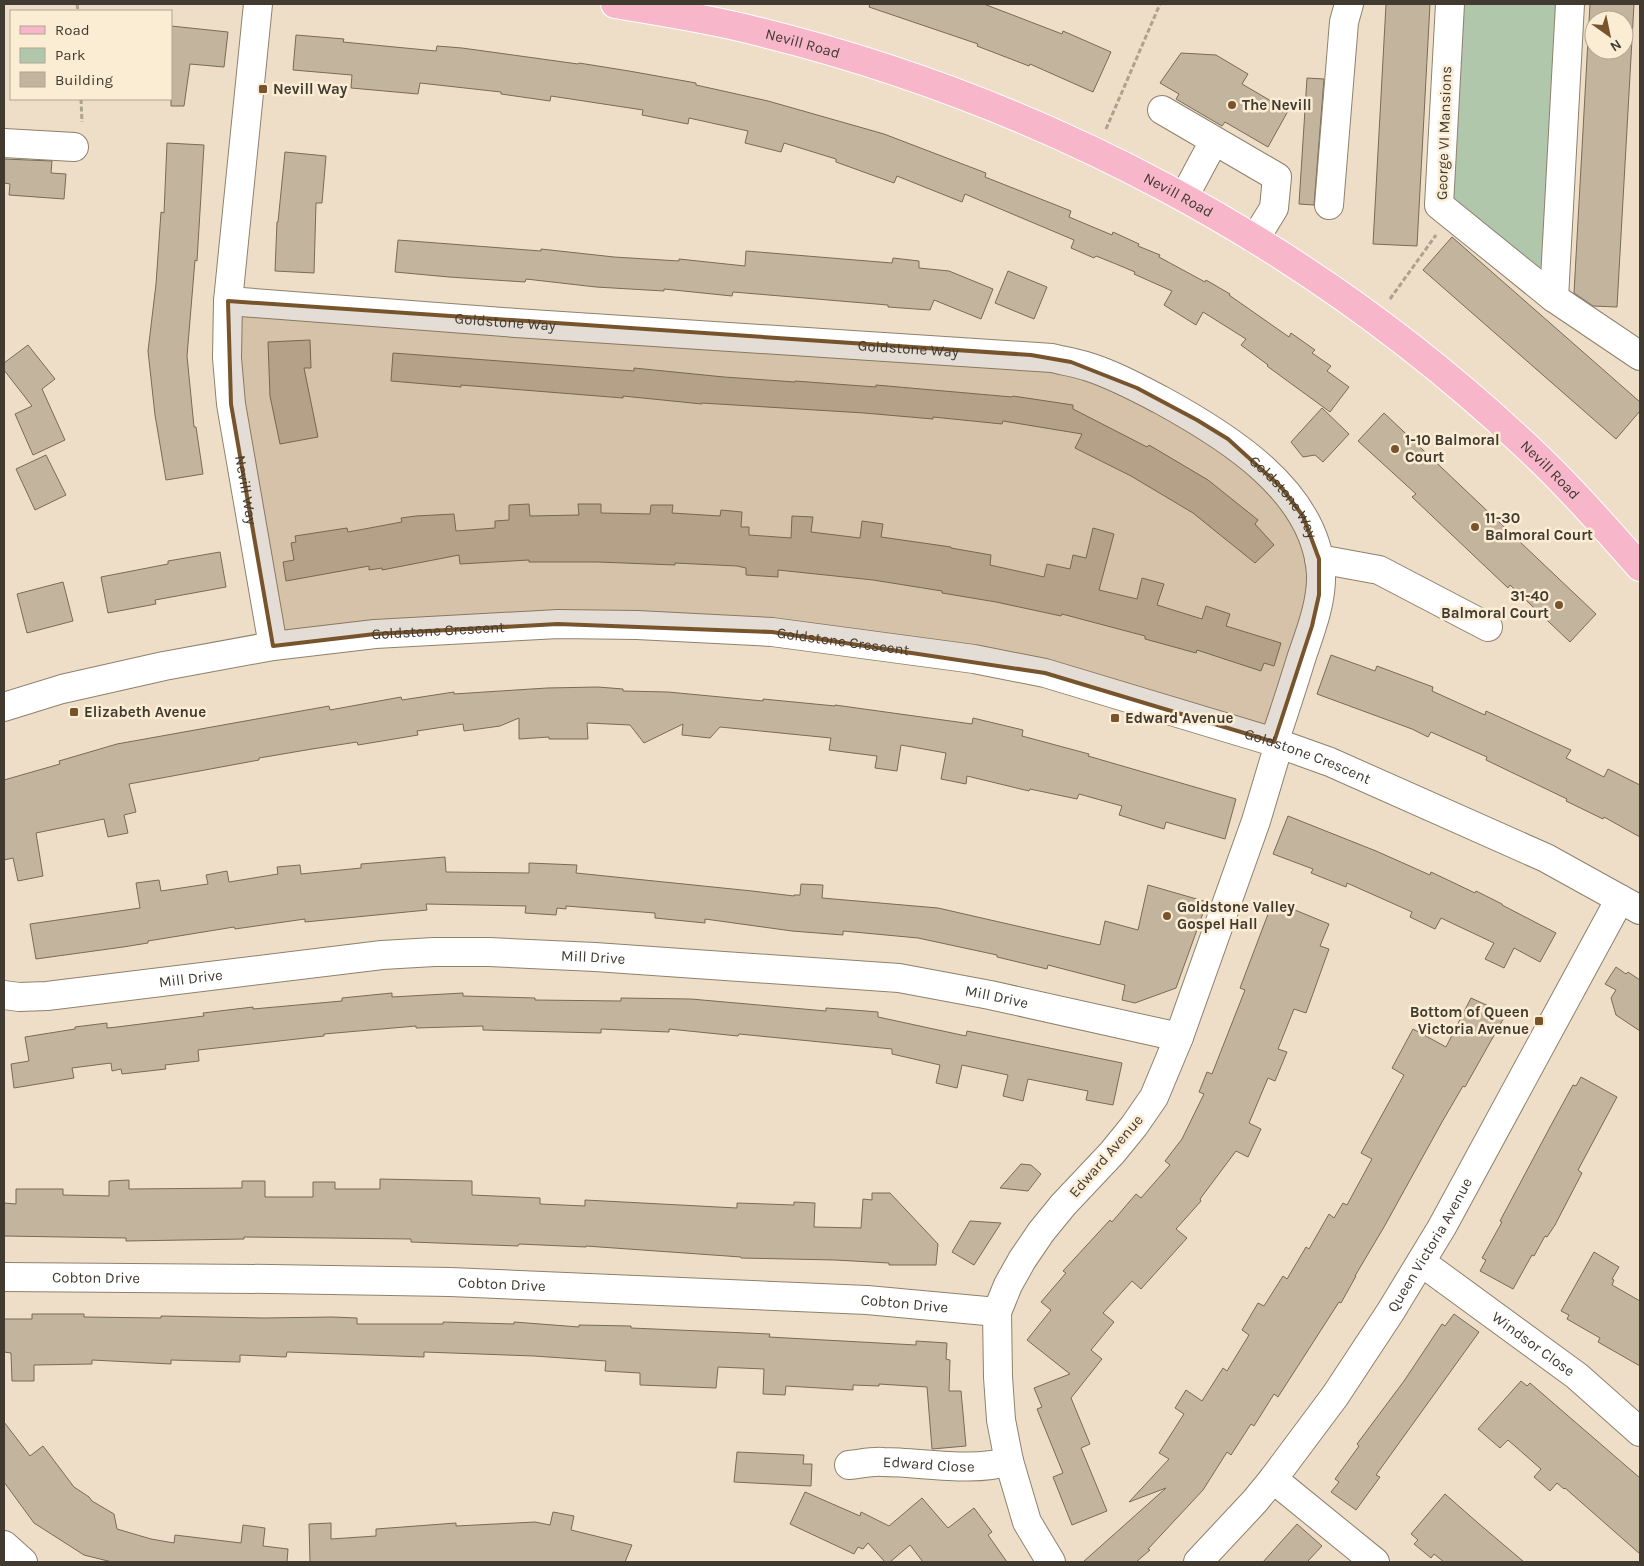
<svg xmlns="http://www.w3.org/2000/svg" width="1644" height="1566" viewBox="0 0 1644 1566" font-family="Karla,sans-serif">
<rect width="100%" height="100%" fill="#eedec7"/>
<polygon fill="#b0c7ac" points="1459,4 1564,4 1544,266 1538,268 1452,199"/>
<g fill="#c3b49e" stroke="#786b57" fill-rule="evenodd">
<polygon points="870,4 984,4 1062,34 1063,31 1111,52 1093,92 1030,64 1029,66 977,46 978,44 869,7"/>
<polygon points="1386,4 1430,4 1417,246 1373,244"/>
<path d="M1590,4H1634L1617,307L1593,306L1574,293ZM1594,20H1624V50H1594Z"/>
<polygon points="171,26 228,32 224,67 190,64 184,106 171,106"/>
<polygon points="296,35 344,39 343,42 436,51 437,46 462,48 578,64 579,63 629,71 696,83 696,85 768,101 884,134 986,173 985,177 1071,211 1069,217 1112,235 1113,232 1139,244 1138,246 1160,255 1159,257 1205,282 1206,280 1230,294 1229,295 1289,337 1291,333 1315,350 1312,353 1331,366 1327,371 1349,387 1330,412 1267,366 1268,365 1241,345 1246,339 1203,312 1196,325 1164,305 1172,291 1134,274 1135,272 1116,264 1096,256 1094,258 1071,248 1074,240 965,194 962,202 897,176 894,183 836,162 836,159 784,143 781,152 745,143 748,131 689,118 688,124 642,115 643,110 551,96 550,101 501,94 501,92 420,83 418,94 351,88 352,75 293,70"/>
<polygon points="1181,53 1216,55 1248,74 1242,84 1288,111 1268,147 1225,122 1222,126 1176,99 1179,94 1160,83"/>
<polygon points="1307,78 1324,79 1314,205 1299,204"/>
<polygon points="167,143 204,145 197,261 195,260 187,356 194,427 196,427 203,474 166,480 155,415 148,351 156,284 161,212 164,213"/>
<polygon points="285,152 326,156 322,203 316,203 314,273 275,271 277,222 278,222"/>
<polygon points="4,159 52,161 51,173 66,174 64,199 9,195 10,184 4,183"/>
<polygon points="1452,237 1640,402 1640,411 1616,439 1423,270"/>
<polygon points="398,240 541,251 541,249 614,257 679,261 679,259 745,266 746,251 892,263 893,258 919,261 919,268 949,271 993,289 981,319 934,300 930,310 888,307 888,305 733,292 732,296 664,289 664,291 596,287 526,279 525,282 449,277 395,272"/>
<polygon points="1008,271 1047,287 1034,319 995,303"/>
<polygon points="310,340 311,368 304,368 318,437 280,444 270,396 268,342"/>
<polygon points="28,345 55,379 42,389 65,440 33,455 15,414 32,406 4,370 4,363"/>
<polygon points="393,353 634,371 634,368 724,377 795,382 795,381 876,387 876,385 1012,397 1013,396 1073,405 1073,409 1147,447 1149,445 1208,480 1258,520 1255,524 1274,545 1255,563 1193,513 1131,476 1075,448 1082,434 1003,421 1002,424 933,417 933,419 864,413 702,403 702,404 623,396 623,398 461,385 461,387 391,381"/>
<polygon points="1322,408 1349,434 1323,462 1315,455 1303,457 1291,442"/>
<polygon points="1384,413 1596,614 1570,642 1510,585 1508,588 1412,497 1416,494 1358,441"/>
<polygon points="46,455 66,495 35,510 16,469"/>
<polygon points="529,504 530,516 579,515 578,504 601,504 601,513 650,514 651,505 673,505 672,513 720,516 721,510 742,512 741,527 749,527 749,535 791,538 792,516 813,517 811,532 860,538 862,521 883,524 881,537 951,547 951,548 991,555 990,565 1044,577 1047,564 1070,569 1073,555 1086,558 1093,528 1114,534 1099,590 1137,599 1142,578 1164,584 1157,605 1202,619 1206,606 1230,614 1226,626 1281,643 1274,666 1264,663 1261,671 1197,650 1196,653 1145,639 1145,636 1062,614 1061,616 996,602 942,593 942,591 873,580 778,570 778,577 746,575 746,568 737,566 675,563 675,565 598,562 529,562 529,560 460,564 459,555 382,570 382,568 369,570 369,566 286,581 283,562 294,560 291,543 296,542 295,536 347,528 348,532 402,522 401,518 416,516 454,514 456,531 495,528 495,521 509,520 509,505"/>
<polygon points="220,552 226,587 155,600 156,604 108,613 101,577 168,564 168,561"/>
<polygon points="63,582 73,621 27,633 17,594"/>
<polygon points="1331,655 1375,671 1377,666 1433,687 1432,691 1485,715 1486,711 1571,750 1566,758 1604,777 1608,769 1640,785 1640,837 1604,817 1603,819 1566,801 1567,799 1486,760 1487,757 1431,732 1428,737 1412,729 1317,694"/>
<polygon points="598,687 623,689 623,691 668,692 763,701 763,699 835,706 835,705 972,724 973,718 1023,730 1022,736 1089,754 1088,756 1236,799 1225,839 1166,822 1164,829 1119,815 1122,806 1079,794 1077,799 1030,789 1029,791 967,776 966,784 941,779 946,753 901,745 897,771 875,768 877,756 829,750 831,738 720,727 710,738 682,735 683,724 644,743 630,725 587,723 588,739 549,739 549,737 519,739 519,718 500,726 464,731 463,724 417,731 418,735 358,745 357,742 312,749 259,758 259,760 129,784 136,812 124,815 128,833 108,837 104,819 36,833 43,876 18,881 13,858 4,860 4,780 60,764 59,761 117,744 329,706 330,710 401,697 402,700 454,692 454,694 547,688"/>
<polygon points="1288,816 1376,851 1430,875 1431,872 1475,893 1476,891 1502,904 1502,905 1556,933 1540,962 1514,948 1504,968 1485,959 1494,943 1441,918 1435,929 1410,917 1412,912 1347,883 1346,887 1311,873 1313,869 1273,854"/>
<polygon points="445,857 446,872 529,873 529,863 577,865 576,873 752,891 794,896 794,895 800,895 801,884 823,885 822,898 938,908 1100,945 1105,921 1138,930 1148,885 1207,902 1176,988 1135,1003 1122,1000 1125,985 1048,965 1047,969 997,957 997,955 918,938 843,931 843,935 792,931 705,919 705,923 655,918 655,913 566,906 566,909 557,908 556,915 525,913 526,906 426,904 427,910 305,922 305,919 235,929 234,927 148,941 148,943 123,947 36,959 30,924 140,908 136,883 159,880 161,891 208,884 206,875 227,871 229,882 278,874 277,867 300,865 301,874 361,868 361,864"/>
<polygon points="1273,901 1329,924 1320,946 1329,949 1306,1013 1294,1009 1278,1049 1287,1052 1275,1081 1268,1078 1249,1123 1261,1129 1248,1157 1236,1151 1200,1199 1201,1201 1176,1229 1187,1238 1141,1289 1132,1281 1103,1313 1114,1322 1091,1350 1102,1359 1071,1398 1090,1444 1081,1448 1107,1511 1072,1525 1053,1477 1063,1473 1037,1409 1042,1407 1034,1388 1070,1374 1027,1340 1051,1310 1041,1302 1066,1273 1063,1271 1110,1220 1112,1222 1136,1194 1141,1198 1170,1165 1165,1161 1182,1139 1204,1094 1199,1092 1207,1072 1212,1074 1245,990 1240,988"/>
<polygon points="1616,967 1626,974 1628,972 1640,980 1640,1031 1616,1015 1611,998 1616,990 1605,984"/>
<polygon points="392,993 392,997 463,993 463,996 535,998 535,1000 621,1001 621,998 691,999 826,1011 826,1008 853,1010 878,1012 878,1017 966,1036 967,1031 1122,1063 1113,1105 1086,1100 1088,1091 1028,1079 1023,1101 1003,1096 1008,1075 962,1065 957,1088 936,1083 940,1065 892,1054 892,1049 739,1034 738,1036 669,1029 669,1032 601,1029 601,1033 483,1030 483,1026 416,1028 416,1026 324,1034 324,1036 198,1050 199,1061 165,1065 166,1069 122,1074 121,1069 112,1071 111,1063 72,1068 74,1078 14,1088 11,1064 29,1061 25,1037 75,1029 75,1027 107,1023 107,1028 117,1027 204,1016 203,1013 253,1007 253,1009 342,1001 342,998"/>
<polygon points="1471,998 1506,1014 1465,1087 1463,1086 1442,1122 1384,1227 1355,1276 1356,1276 1341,1303 1339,1302 1278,1397 1274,1394 1254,1426 1251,1424 1231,1455 1227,1452 1203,1490 1148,1549 1150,1550 1136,1562 1083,1562 1166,1488 1129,1502 1169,1459 1159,1453 1184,1414 1175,1408 1186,1390 1202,1401 1223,1368 1227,1371 1249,1335 1242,1330 1258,1303 1264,1306 1283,1276 1287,1279 1306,1247 1309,1249 1329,1214 1334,1218 1343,1203 1347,1205 1372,1159 1361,1153 1404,1075 1392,1068 1413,1029 1446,1047"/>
<polygon points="1581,1077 1617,1097 1578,1170 1582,1173 1555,1225 1547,1237 1545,1236 1534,1256 1532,1255 1513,1289 1480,1271 1486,1260 1482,1258 1502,1222 1500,1221 1549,1129 1573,1085 1576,1086"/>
<polygon points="1021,1164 1031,1165 1041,1174 1028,1191 1000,1188"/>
<polygon points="380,1179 472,1181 472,1195 540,1198 540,1204 585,1206 585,1200 737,1208 737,1203 794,1205 794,1202 815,1203 814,1227 861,1228 863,1199 872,1200 872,1193 890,1193 938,1244 936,1265 889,1265 889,1263 835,1260 741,1258 741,1257 586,1246 586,1247 519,1244 518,1246 411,1242 411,1239 244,1237 244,1239 126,1241 126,1238 4,1236 4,1203 16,1204 16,1189 63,1189 63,1195 109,1196 109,1181 129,1180 129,1189 242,1188 242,1181 265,1181 265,1197 313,1197 313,1182 335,1182 335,1189 380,1189"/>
<polygon points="970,1221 1001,1223 974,1265 952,1252"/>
<polygon points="1594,1252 1619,1267 1612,1279 1614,1280 1612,1285 1640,1301 1640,1366 1598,1342 1600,1338 1567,1319 1569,1315 1561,1311"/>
<polygon points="32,1314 84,1314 84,1317 161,1318 161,1316 264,1318 332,1317 357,1318 357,1324 443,1324 443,1322 514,1324 514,1322 579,1327 579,1325 631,1326 631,1328 770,1334 769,1337 916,1345 916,1341 947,1343 946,1359 950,1360 949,1391 961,1391 966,1446 932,1449 927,1387 879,1384 879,1386 853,1385 853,1390 786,1386 785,1395 763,1394 764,1369 718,1367 716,1388 640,1385 640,1373 605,1371 606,1361 534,1356 424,1352 424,1357 287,1352 286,1357 240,1355 240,1362 171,1360 171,1364 92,1360 92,1364 34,1365 34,1381 12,1381 11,1353 4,1352 4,1319 32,1319"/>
<polygon points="1454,1314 1479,1332 1376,1475 1380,1477 1356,1510 1331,1492 1339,1482 1335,1479 1359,1446 1357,1444 1404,1381 1442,1324 1445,1326"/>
<polygon points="1521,1381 1527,1386 1530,1383 1640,1478 1640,1554 1565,1488 1564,1489 1557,1483 1550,1491 1534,1477 1541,1469 1508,1440 1500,1448 1478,1429"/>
<polygon points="4,1422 30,1456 43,1446 74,1487 89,1497 92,1501 114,1514 117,1529 151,1539 174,1543 175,1535 241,1543 243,1525 265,1528 263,1546 288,1549 287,1562 112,1562 84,1555 34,1523 4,1482"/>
<polygon points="737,1452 804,1455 803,1464 812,1464 811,1486 734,1482"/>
<polygon points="805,1492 860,1516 861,1512 889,1526 922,1498 948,1528 974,1508 992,1532 988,1535 1007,1562 923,1562 910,1545 890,1562 885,1562 868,1543 863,1549 858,1547 854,1554 790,1524"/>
<polygon points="1445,1494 1478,1523 1524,1562 1444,1562 1434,1554 1431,1558 1414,1544 1418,1540 1411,1534"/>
<polygon points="553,1512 574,1516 571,1530 632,1545 625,1562 310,1562 309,1524 331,1523 331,1539 376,1536 376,1529 456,1523 456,1526 535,1522 550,1525"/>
<polygon points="1297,1524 1322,1546 1307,1562 1263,1562"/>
</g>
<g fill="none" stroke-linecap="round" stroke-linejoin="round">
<g stroke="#8e816c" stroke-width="30">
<g id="minor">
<path id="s1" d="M258,4L228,301L227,358L231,404L273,646"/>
<polyline points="1450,4 1439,205 1554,298 1640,356"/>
<polyline points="1162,110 1277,177 1274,208 1255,239"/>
<polyline points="4,143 74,147"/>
<polyline points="1184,197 1214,141"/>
<polyline points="1329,205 1344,22 1349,4"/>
<polyline points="1554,298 1570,4"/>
<path id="s2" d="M228,301L516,323L1052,358C1064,361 1077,363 1089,367C1114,375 1138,388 1161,400C1227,436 1316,491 1321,574C1322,601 1311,630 1302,656C1293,685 1284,713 1274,742L1276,754L1256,821L1179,1037L1154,1097L1134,1126L1112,1153L1063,1205L1041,1232L1022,1260L1008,1285L997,1312L998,1377L1001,1420L1009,1461L1027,1522L1051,1562"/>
<polyline points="1319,559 1379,570 1488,627"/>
<path id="s3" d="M4,707L62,689L164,666L273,646L375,634L558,624L637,625L772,632L974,659L1045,673L1274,742L1330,762L1546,858L1640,910"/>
<path id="s4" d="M4,995L19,997L47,996L382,955L434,952H489L595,957L899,978L990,995L1179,1037"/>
<path id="s5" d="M1421,1262L1577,1376L1640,1432"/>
<path id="s6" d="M4,1277L271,1279L450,1282L867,1300L997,1312"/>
<path id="s7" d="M849,1465C860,1464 872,1461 883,1462C922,1462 973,1473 1009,1461"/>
<polyline points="1273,1479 1375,1562"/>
<polyline points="4,1545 23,1562"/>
<path id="s8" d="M1198,1562L1255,1501L1273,1479L1335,1396L1391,1311L1442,1227L1620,899"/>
</g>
</g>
<g stroke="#fff" stroke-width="30">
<g id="major">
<path id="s9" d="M615,4C662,12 710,19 756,31C1042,101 1310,243 1525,445C1566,483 1603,525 1640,567"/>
</g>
</g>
<g stroke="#ada18f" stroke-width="3" stroke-dasharray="5 2.5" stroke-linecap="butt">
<polyline points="77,4 78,11"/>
<polyline points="81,99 82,122"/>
<polyline points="1106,129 1160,4"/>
<polyline points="1390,299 1436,235"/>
</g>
<use href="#minor" stroke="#fff" stroke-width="28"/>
<use href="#major" stroke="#f8b6ca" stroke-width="28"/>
</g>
<path fill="#78542d" fill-opacity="0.2" stroke="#78542d" stroke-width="4" stroke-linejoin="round" d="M228,301L1031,355L1071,362L1137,388L1197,420L1228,439L1281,487L1303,516L1319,559V595L1312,626L1274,742L1045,673L772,632L558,624L375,634L273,646L231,404Z"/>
<g fill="#78542d" stroke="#fbecd4" stroke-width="2">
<rect x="258" y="84" width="10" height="10" rx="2.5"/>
<circle cx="1232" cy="105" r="5"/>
<circle cx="1395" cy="449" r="5"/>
<circle cx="1475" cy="527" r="5"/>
<circle cx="1559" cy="605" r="5"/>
<rect x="69" y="707" width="10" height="10" rx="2.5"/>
<rect x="1110" y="713" width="10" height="10" rx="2.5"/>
<circle cx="1167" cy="916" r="5"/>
<rect x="1534" y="1016" width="10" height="10" rx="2.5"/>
</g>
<g text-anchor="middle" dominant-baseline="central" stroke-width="5" stroke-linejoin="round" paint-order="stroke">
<g font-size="15" fill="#403a31" stroke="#fbecd4">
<text stroke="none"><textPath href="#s9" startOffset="192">Nevill Road</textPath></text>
<text transform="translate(1444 133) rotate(-88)">George VI Mansions</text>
<text stroke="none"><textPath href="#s9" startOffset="598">Nevill Road</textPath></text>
<text stroke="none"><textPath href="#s2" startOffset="278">Goldstone Way</textPath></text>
<text stroke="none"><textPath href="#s2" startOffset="682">Goldstone Way</textPath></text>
<text stroke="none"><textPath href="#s9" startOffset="1062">Nevill Road</textPath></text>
<text stroke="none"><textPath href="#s1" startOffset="489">Nevill Way</textPath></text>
<text stroke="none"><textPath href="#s2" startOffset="1102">Goldstone Way</textPath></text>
<text stroke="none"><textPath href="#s3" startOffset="442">Goldstone Crescent</textPath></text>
<text stroke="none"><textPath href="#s3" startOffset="848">Goldstone Crescent</textPath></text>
<text stroke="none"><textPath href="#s3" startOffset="1328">Goldstone Crescent</textPath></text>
<text stroke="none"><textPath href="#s4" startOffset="592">Mill Drive</textPath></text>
<text stroke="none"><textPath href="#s4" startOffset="188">Mill Drive</textPath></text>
<text stroke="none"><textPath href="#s4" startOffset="998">Mill Drive</textPath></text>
<text transform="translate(1106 1156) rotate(-49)">Edward Avenue</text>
<text stroke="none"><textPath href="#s8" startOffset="394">Queen Victoria Avenue</textPath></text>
<text stroke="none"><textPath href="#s6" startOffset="92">Cobton Drive</textPath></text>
<text stroke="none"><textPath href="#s6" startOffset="498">Cobton Drive</textPath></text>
<text stroke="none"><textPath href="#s6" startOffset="901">Cobton Drive</textPath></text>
<text stroke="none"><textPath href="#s5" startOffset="139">Windsor Close</textPath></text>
<text stroke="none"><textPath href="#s7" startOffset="80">Edward Close</textPath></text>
</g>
<g font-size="15" font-weight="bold" fill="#403a31" stroke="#fbecd4" text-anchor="start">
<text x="273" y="89">Nevill Way</text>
<text x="1242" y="105">The Nevill</text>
<text x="1405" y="440">1-10 Balmoral<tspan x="1405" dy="17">Court</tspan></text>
<text x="1485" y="518">11-30<tspan x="1485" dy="17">Balmoral Court</tspan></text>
<text x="1549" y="596" text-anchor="end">31-40<tspan x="1549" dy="17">Balmoral Court</tspan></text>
<text x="84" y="712">Elizabeth Avenue</text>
<text x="1125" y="718">Edward Avenue</text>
<text x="1177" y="907">Goldstone Valley<tspan x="1177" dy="17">Gospel Hall</tspan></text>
<text x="1529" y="1012" text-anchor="end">Bottom of Queen<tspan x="1529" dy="17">Victoria Avenue</tspan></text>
</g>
</g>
<rect width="1644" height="1566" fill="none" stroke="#403a31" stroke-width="10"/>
<rect x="10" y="10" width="162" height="90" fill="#fbecd4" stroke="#b0a593"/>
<rect x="20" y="26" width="25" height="8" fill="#f8b6ca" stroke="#b0a593"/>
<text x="55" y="35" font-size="15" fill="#403a31">Road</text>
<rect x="20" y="48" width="25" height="15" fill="#b0c7ac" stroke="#b0a593"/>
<text x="55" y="60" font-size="15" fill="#403a31">Park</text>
<rect x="20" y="72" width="25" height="15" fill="#c3b49e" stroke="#b0a593"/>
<text x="55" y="85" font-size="15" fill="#403a31">Building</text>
<g transform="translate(1609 35) rotate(147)"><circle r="24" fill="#fbecd4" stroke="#b0a593"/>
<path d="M0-4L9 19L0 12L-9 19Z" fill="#78542d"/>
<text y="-8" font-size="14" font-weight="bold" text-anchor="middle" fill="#403a31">N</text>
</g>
</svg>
